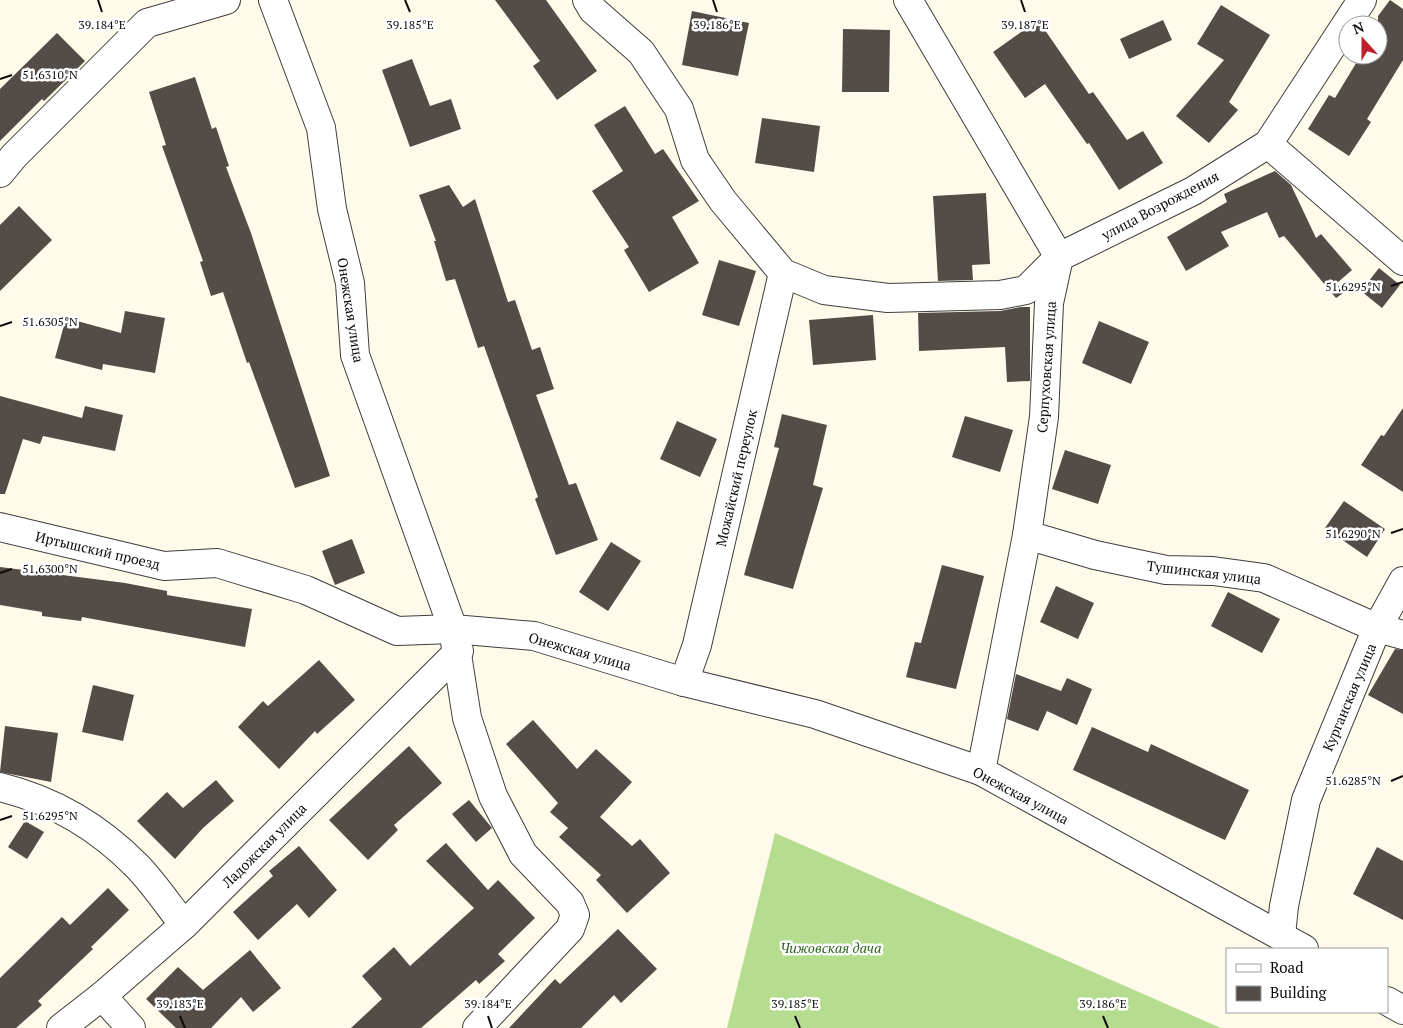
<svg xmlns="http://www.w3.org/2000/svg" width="1403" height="1028" viewBox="0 0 1403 1028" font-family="'PT Serif',serif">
<rect width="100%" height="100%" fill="#fffae9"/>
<polygon fill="#b6dc90" points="775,833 1221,1028 727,1028"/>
<g fill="#544c47">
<polygon points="495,0 546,0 597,71 557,100 533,66 540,61"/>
<polygon points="1390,0 1403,9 1403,60 1367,119 1371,122 1349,156 1308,129 1329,95 1335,98 1361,55 1378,55 1378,16"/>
<polygon points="1221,5 1270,35 1229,102 1238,110 1209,143 1176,116 1224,60 1197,44"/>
<polygon points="692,11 749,23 738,76 682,65"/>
<polygon points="1038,20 1089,94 1093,92 1127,140 1143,131 1163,163 1119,190 1089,143 1087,144 1045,84 1025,98 993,52"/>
<polygon points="1163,20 1172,40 1129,59 1120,39"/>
<polygon points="843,29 890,30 889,92 842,92"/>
<polygon points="57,33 85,61 44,101 42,99 0,141 0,89"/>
<polygon points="412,59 430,106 451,99 461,129 410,147 382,70"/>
<polygon points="195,77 212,129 216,127 229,166 226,167 251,233 330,476 295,488 249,362 247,363 223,292 211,296 200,262 203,261 162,146 166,145 149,92"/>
<polygon points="625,106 655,154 663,149 699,201 672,217 699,263 649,292 624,250 629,247 592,191 623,171 594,125"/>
<polygon points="762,118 820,126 814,172 755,163"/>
<polygon points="1275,171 1291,185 1316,238 1321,234 1352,270 1337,283 1342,294 1336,298 1284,236 1279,238 1267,212 1221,232 1229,246 1186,271 1167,237 1227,202 1224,194"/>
<polygon points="449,185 463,207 475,199 508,302 515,300 532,350 540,347 554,389 536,395 569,485 576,483 598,540 556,555 535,499 538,497 484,346 478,348 455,279 446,281 434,241 436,241 419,195"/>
<polygon points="986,193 990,264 972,265 973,280 938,281 933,196"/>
<polygon points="19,206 52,240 0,291 0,225"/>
<polygon points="719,260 756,271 739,326 702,315"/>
<polygon points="1379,268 1400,285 1382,308 1361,291"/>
<polygon points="1021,307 1030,307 1030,381 1007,382 1005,347 919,351 918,313 1000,311"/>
<polygon points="125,311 165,318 155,373 103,364 102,370 55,358 66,318 121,333"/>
<polygon points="873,315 876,360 813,365 809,320"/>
<polygon points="1099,321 1149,342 1131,384 1082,363"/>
<polygon points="0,396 82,418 85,406 123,415 115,451 43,436 40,444 23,439 5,494 0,494"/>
<polygon points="1403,408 1403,492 1361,465 1381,435 1384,436"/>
<polygon points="782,414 827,425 813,485 823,488 793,589 744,575 779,448 774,447"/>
<polygon points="965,416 1013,430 1000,472 952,457"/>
<polygon points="677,421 717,439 700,477 660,459"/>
<polygon points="1065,450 1111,465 1098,504 1052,489"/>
<polygon points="1344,501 1385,529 1367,557 1325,528"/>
<polygon points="352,539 365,573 335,585 322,551"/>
<polygon points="611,542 641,561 608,611 579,592"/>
<polygon points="942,565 984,576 956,689 906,677 915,642 921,643"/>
<polygon points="0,567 125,583 167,591 167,595 252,609 245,647 82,617 81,621 42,616 42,612 0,605"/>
<polygon points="1056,586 1094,603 1078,639 1040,622"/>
<polygon points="1228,592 1280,619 1262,653 1211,626"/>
<polygon points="1395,649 1403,650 1403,714 1368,695"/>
<polygon points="319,660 355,700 317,734 315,731 279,769 238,727 263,701 268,706"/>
<polygon points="1016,674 1061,691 1067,678 1092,689 1077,725 1047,711 1038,731 1007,719"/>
<polygon points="93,685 134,695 123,741 82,732"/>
<polygon points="533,720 577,769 596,749 632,782 600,817 632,846 640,839 670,873 627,913 596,880 601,875 559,837 568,828 550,812 558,803 506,744"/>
<polygon points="5,726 58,733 51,782 0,772"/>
<polygon points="1092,727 1148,752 1151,744 1249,790 1225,840 1073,770"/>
<polygon points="409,746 442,783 394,825 398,830 368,860 329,820"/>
<polygon points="216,780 234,801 203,828 175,859 137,821 167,792 183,808"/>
<polygon points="469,800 492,828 476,842 452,814"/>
<polygon points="25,821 44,832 27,859 8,847"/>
<polygon points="446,843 488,890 498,880 535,918 498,954 505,961 479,984 476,980 421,1028 351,1028 382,999 362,976 394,947 410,966 474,908 426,861"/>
<polygon points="299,846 337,890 309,918 297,904 258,940 233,912 273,876 269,871"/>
<polygon points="1377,847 1403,861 1403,920 1353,894"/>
<polygon points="108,888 129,910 91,947 93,949 38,1001 42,1005 16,1028 0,1028 0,978 62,917 70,925"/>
<polygon points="618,929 657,969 621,1003 614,995 581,1028 509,1028 555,979 560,984"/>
<polygon points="250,950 281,988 253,1012 241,997 211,1028 176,1028 146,999 178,967 203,990"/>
</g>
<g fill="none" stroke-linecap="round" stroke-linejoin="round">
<g stroke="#3e3e3e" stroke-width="30">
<g id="minor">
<polyline points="273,0 321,128 332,209 350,283 355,355 453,629 467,718 493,796 523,854 570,903 575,915 570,929 477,1028"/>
<polyline points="587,0 593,10 641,52 679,109 695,160 723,201 783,273 824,290 888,298 1000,295 1026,290 1059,257 1193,191 1268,144 1362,0"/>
<polyline points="908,0 1059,257 1049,303 1044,417 1027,535 981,771"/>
<polyline points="1268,144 1403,261"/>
<polyline points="0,173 14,156 147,23 226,0"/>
<polyline points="0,527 164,566 217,563 306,590 397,631 453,629 534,636 684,682 815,714 981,771 1304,949"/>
<polyline points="1027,535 1095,555 1166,570 1213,571 1264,578 1377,628 1403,635"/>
<polyline points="684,682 697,645 783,273"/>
<path d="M0,787C53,800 100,828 138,867C155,885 169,906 184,925"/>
<polyline points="1281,935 1284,906 1306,800 1377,628 1403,581"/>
<polyline points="102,996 131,1028"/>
<polyline points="1387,1001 1403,1010"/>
<polyline points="61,1028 102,996 184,925 459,651"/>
</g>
</g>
<use href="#minor" stroke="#fff" stroke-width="28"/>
</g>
<path fill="none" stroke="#0b0b0b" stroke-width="2" d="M98,0L102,12M405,0L410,12M713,0L717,12M1021,0L1025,12M0,79L12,75M1391,286L1403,282M0,326L12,322M1391,533L1403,529M0,573L12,569M1391,781L1403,776M0,820L12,816M180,1016L185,1028M488,1016L492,1028M795,1016L800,1028M1103,1016L1108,1028"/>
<g text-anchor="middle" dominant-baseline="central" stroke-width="5" stroke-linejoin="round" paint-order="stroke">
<g font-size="14" fill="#0b0b0b" stroke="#fff">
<text transform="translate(1160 205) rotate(-28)">улица Возрождения</text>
<text transform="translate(351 310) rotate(81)">Онежская улица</text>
<text transform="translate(1046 367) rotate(-86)">Серпуховская улица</text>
<text transform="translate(736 478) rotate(-77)">Можайский переулок</text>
<text transform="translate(98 550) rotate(13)">Иртышский проезд</text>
<text transform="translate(1204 572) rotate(7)">Тушинская улица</text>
<text transform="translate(580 651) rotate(16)">Онежская улица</text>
<text transform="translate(1349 697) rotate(-67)">Курганская улица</text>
<text transform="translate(1021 795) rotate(28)">Онежская улица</text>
<text transform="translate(264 845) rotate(-45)">Ладожская улица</text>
</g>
<g font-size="14" font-style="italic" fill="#2c6519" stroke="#fff">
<text x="831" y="947">Чижовская дача</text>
</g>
</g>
<g font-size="12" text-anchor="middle" fill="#0b0b0b" stroke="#fff" stroke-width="5" stroke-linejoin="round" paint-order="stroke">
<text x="102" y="29">39.184°E</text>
<text x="410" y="29">39.185°E</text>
<text x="717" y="29">39.186°E</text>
<text x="1025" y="29">39.187°E</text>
<text x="50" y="79">51.6310°N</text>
<text x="1353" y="291">51.6295°N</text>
<text x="50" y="326">51.6305°N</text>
<text x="1353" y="538">51.6290°N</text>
<text x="50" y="573">51.6300°N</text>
<text x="1353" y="785">51.6285°N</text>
<text x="50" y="820">51.6295°N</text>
<text x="180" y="1008">39.183°E</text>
<text x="488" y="1008">39.184°E</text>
<text x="795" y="1008">39.185°E</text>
<text x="1103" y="1008">39.186°E</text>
</g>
<rect x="1226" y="948" width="162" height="65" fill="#ffffff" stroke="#9d9d9d"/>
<rect x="1236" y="964" width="25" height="8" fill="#ffffff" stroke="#9d9d9d"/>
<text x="1270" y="973" font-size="15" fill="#0b0b0b">Road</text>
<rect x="1236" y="986" width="25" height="15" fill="#544c47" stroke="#9d9d9d"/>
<text x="1270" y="998" font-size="15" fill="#0b0b0b">Building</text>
<g transform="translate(1363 40) rotate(339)"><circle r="24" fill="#ffffff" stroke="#9d9d9d"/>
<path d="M0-4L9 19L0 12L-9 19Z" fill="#c11e2d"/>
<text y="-8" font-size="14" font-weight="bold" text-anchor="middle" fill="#0b0b0b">N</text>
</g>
</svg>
